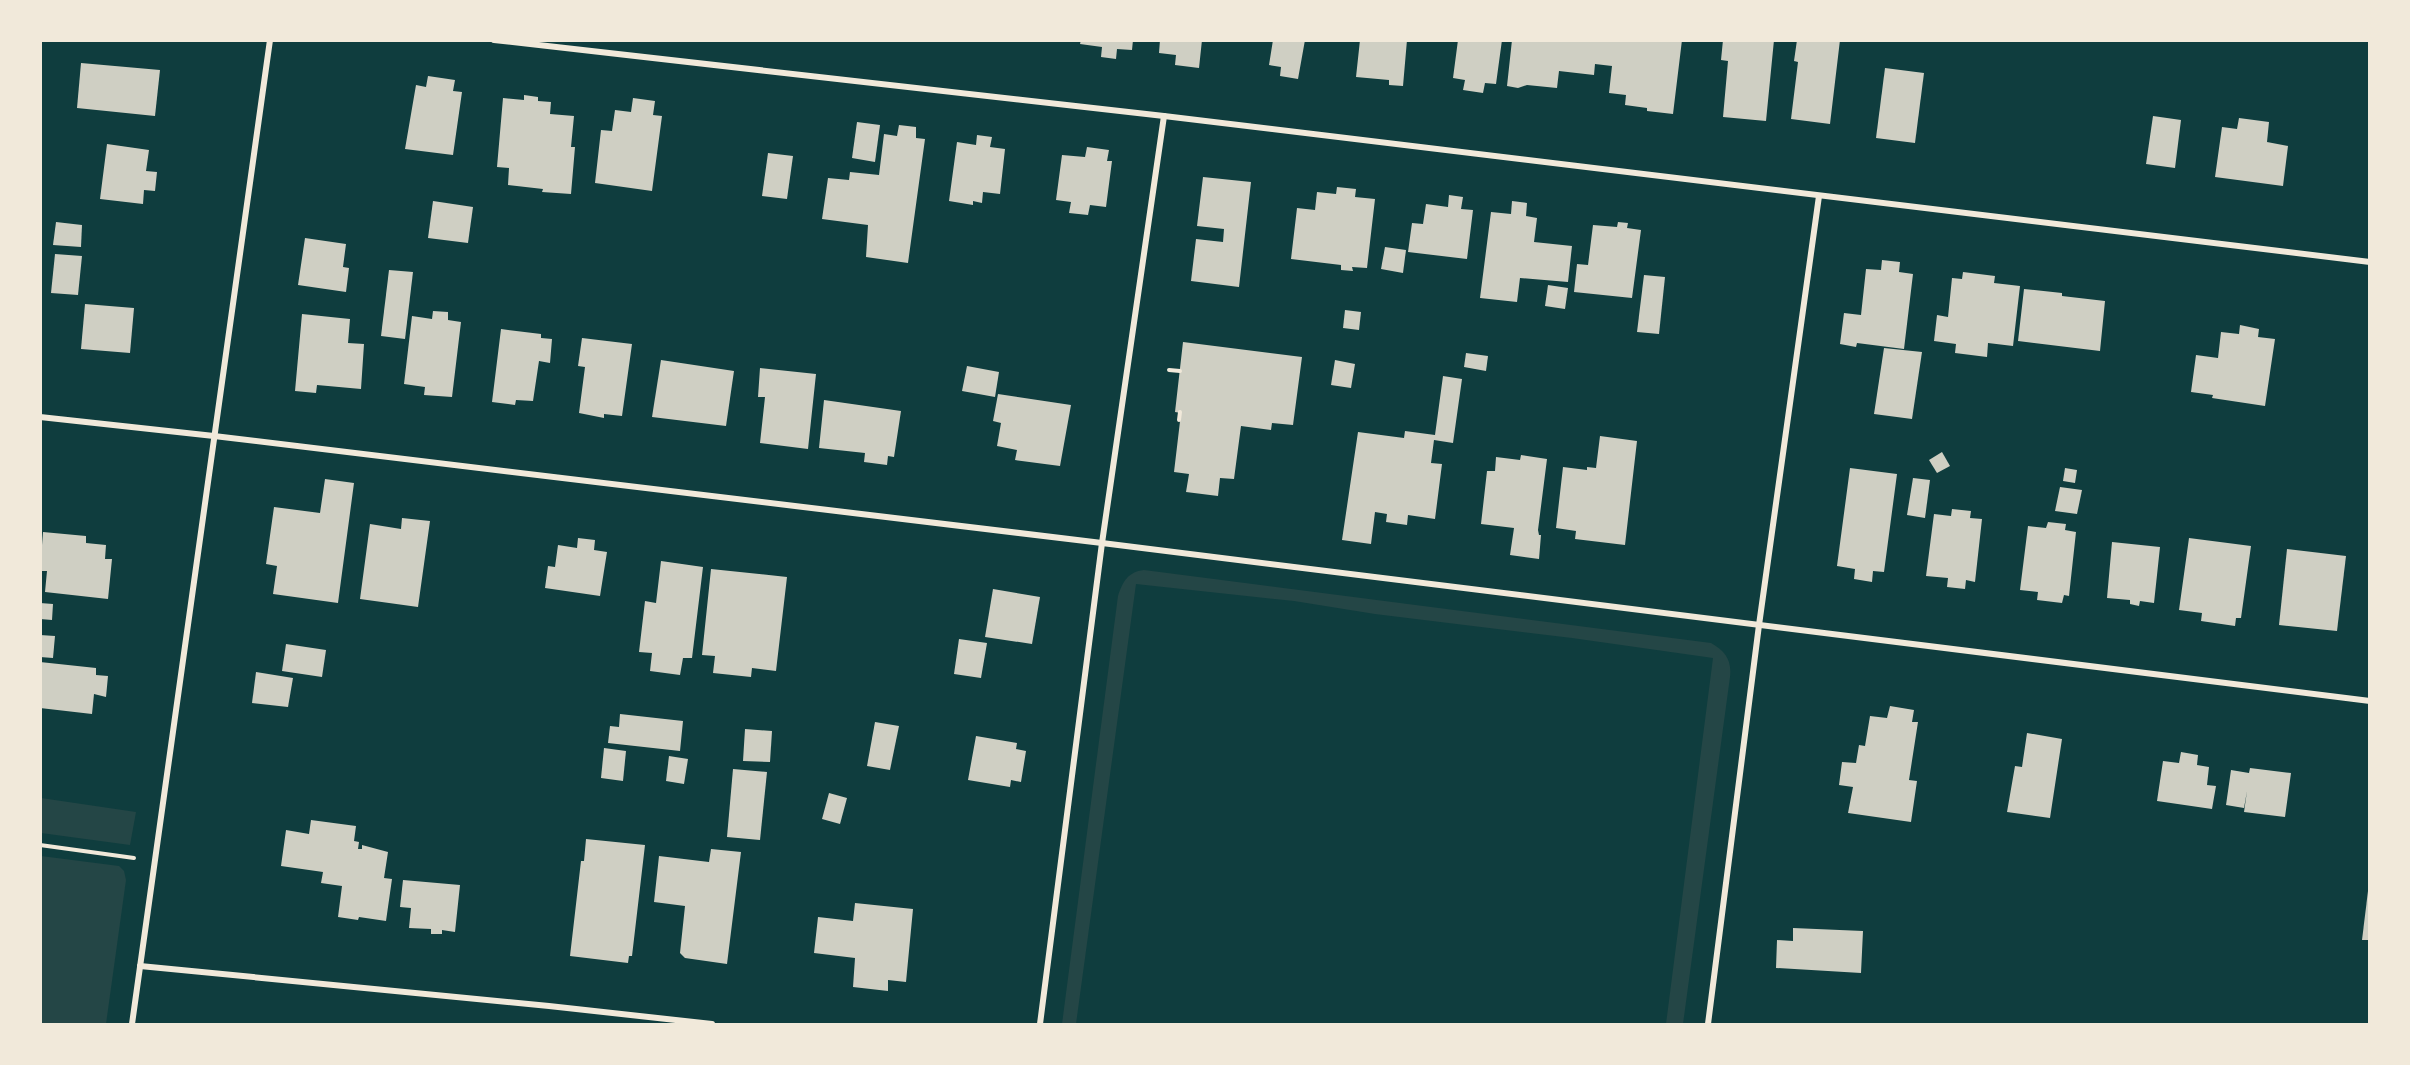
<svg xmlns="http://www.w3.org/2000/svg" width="2410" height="1065" viewBox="0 0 2410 1065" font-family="'Fira Sans Condensed',sans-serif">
<rect width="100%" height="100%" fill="#0f3d3e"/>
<g fill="#244646">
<path d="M1144,570L1711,643C1725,651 1732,660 1730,677L1683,1024H1666L1713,658L1572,638L1375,614L1294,601L1136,584L1076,1024H1062L1118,596C1123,581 1128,572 1144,570Z"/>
<polygon points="41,798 136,812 130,845 41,833"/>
<polygon points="41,856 119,866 124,871 126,880 106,1024 41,1024"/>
</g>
<g fill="#cfcfc3">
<polygon points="1081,40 1133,40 1132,50 1117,49 1116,59 1101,57 1102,47 1080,44"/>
<polygon points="1160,40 1202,40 1199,68 1175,65 1176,55 1159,53"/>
<polygon points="1273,40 1305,40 1298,79 1280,76 1281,67 1269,65"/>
<polygon points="1360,40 1407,40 1403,86 1389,85 1389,80 1356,77"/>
<polygon points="1458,40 1502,40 1496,84 1485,83 1483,93 1463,90 1465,80 1453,78"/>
<polygon points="1512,40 1682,40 1673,114 1647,111 1647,108 1625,105 1626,95 1609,93 1612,66 1595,64 1594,75 1559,71 1557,88 1527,85 1518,88 1507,86"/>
<polygon points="1723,40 1774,40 1766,121 1723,117 1728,61 1721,60"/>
<polygon points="1797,40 1840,40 1830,124 1791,119 1798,62 1794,61"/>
<polygon points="81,63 160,70 155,116 77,108"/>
<polygon points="1885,68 1924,73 1915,143 1876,138"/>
<polygon points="428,76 455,80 453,91 462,92 453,155 405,149 416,85 426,87"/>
<polygon points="524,95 538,97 538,101 551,102 550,114 574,116 571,147 575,147 571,194 542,192 543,189 508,185 509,168 497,167 503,98 524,100"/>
<polygon points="633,98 655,101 653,115 662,116 652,191 595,183 601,130 612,131 615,110 631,112"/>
<polygon points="2153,116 2181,120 2175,168 2146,164"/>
<polygon points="2239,118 2269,122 2267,142 2288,146 2283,186 2215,177 2222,127 2237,129"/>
<polygon points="857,122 880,125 875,162 852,158"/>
<polygon points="899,125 916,127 916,138 925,139 908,263 866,257 868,225 822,219 828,178 849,180 850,172 879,175 884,134 897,136"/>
<polygon points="977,135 992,137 990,147 1005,149 1000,194 983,192 982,203 973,201 973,205 949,201 957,142 976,145"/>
<polygon points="107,144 149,150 146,171 157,172 155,191 144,190 143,204 100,199"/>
<polygon points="1087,147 1109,150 1107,161 1112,161 1106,207 1090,205 1088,215 1069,213 1071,202 1056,200 1062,155 1085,157"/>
<polygon points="768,153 793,156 787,199 762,196"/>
<polygon points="1203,177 1251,182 1239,287 1191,281 1196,239 1223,242 1224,229 1197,226"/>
<polygon points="1337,187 1356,189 1355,197 1375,199 1367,268 1352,267 1353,271 1341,270 1341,265 1291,259 1297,208 1315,210 1317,192 1336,194"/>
<polygon points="1449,195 1463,197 1461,209 1473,210 1467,259 1408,252 1412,223 1423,224 1426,204 1448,207"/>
<polygon points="433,201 473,207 468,243 428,238"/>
<polygon points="1512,201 1527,203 1526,216 1537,218 1534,242 1572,246 1568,282 1520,278 1517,302 1480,298 1491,212 1511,214"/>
<polygon points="56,222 82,225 81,247 53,245"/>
<polygon points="1618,222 1628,223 1627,228 1641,230 1632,298 1574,292 1577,264 1588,265 1593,225 1617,227"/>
<polygon points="305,238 346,244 343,267 349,268 346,292 298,285"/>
<polygon points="1385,247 1406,250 1403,273 1381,269"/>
<polygon points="55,254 82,256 78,295 51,293"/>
<polygon points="1882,260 1900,262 1899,272 1913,274 1904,349 1857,343 1856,347 1840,344 1844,313 1861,315 1866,269 1881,270"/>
<polygon points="389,270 413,272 405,339 381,336"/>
<polygon points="1963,272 1995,276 1994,283 2020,286 2013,346 1988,343 1987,357 1955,353 1956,344 1934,341 1937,315 1948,317 1952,278 1962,279"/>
<polygon points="1644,275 1665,277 1659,334 1637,332"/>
<polygon points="1548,285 1568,288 1565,309 1545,306"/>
<polygon points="2024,289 2062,293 2062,296 2105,301 2100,351 2018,341"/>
<polygon points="85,304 134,308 130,353 81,349"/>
<polygon points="1345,310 1361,312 1359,330 1343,328"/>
<polygon points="433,311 448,312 448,320 461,322 452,397 424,395 425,387 404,384 412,316 432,319"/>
<polygon points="302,314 350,319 348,343 364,344 361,389 317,385 316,393 295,391"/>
<polygon points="2240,325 2259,329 2258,337 2275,339 2265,406 2212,398 2213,395 2191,392 2196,355 2218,358 2221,332 2239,334"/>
<polygon points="501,329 541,334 541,338 552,339 550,363 539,361 533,401 516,400 515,405 492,402"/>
<polygon points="582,338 632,344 622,416 604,414 604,418 579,413 585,367 578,366"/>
<polygon points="1183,342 1302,357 1293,425 1272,423 1271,430 1241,426 1234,479 1220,478 1218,496 1186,492 1189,474 1174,472 1181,413 1175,412"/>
<polygon points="1884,348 1922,352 1912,419 1874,414"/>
<polygon points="1466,353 1488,356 1486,371 1464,367"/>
<polygon points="661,360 734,371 726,426 652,417"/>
<polygon points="1335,360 1355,364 1351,388 1331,385"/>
<polygon points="967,366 999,372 995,397 962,391"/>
<polygon points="760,368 816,374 808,449 760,443 765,397 758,397"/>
<polygon points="1443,376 1462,379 1453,443 1434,440 1431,463 1442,464 1435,519 1408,515 1407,525 1386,522 1387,514 1375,512 1371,544 1342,540 1358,432 1404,438 1405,431 1435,435"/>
<polygon points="998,394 1071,405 1060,466 1015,460 1017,450 997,446 1001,423 993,421"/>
<polygon points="824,400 901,411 894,457 888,456 887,465 864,462 865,453 819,448"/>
<polygon points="1600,436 1637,441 1625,545 1575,539 1576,531 1556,528 1563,467 1587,470 1587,467 1596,468"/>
<polygon points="1942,452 1950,466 1937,473 1929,460"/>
<polygon points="1521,455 1547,459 1538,530 1539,535 1541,535 1539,559 1510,555 1514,528 1481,524 1487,471 1495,471 1496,457 1520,460"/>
<polygon points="1850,468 1897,474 1884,572 1873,571 1872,582 1854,579 1855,569 1837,566"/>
<polygon points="2065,468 2077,470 2075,483 2063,481"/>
<polygon points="1913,478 1930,480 1925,518 1907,515"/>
<polygon points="325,479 354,483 338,603 273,594 277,566 266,564 274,507 320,513"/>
<polygon points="2060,487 2082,490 2077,514 2055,511"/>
<polygon points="1952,509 1971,511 1970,518 1982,519 1975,582 1966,580 1965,589 1947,587 1948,578 1926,576 1934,514 1951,516"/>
<polygon points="402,518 430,521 418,607 360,599 370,524 401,529"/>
<polygon points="2048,522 2066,524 2065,530 2076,532 2069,596 2064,595 2062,603 2037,600 2038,592 2020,590 2028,526 2046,528"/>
<polygon points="43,532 86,536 86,543 106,545 105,559 112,559 108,599 45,592 47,571 40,571"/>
<polygon points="578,538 595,540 594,550 607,552 600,596 545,588 548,566 555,567 558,545 577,548"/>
<polygon points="2189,538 2251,546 2241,618 2236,618 2235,626 2201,621 2202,613 2179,610"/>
<polygon points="2112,542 2160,547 2154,603 2140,601 2139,606 2130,604 2130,600 2107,598"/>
<polygon points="2287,549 2346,556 2337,631 2279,625"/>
<polygon points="661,561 703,567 692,658 683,658 680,675 650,671 652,653 639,652 645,601 656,603"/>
<polygon points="711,569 787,577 776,671 752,668 751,677 713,673 715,656 702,655"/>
<polygon points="993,589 1040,597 1032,644 985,637"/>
<polygon points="40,603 53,604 52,620 40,619"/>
<polygon points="40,635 55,636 53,658 40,657"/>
<polygon points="959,639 987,643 981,678 954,674"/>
<polygon points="286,644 326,650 322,677 282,671"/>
<polygon points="40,662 96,668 96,675 108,676 106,697 94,694 92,714 40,708"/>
<polygon points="256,672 293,678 288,707 252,703"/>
<polygon points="1890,706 1914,710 1912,722 1918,722 1909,780 1917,781 1911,822 1848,813 1853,787 1839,785 1842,762 1856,763 1859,745 1865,746 1870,716 1887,718"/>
<polygon points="620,714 683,721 680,751 608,743 610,726 619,727"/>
<polygon points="875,722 899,726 890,770 867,766"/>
<polygon points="745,729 772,731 770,762 743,761"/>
<polygon points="2027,733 2062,739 2050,818 2007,812 2015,766 2022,767"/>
<polygon points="976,736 1017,743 1016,749 1026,751 1021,782 1011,780 1010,787 968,780"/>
<polygon points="604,748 626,751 623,781 601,778"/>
<polygon points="2181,752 2198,755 2197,765 2209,767 2207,785 2216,786 2212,809 2157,801 2163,761 2179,763"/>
<polygon points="669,756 688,759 684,784 666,781"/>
<polygon points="2250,768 2291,773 2285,817 2244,812 2247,791 2244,808 2226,805 2231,770 2249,773"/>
<polygon points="733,769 767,772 760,840 727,837"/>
<polygon points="829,793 847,798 840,824 822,819"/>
<polygon points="311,820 356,826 354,841 359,842 358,849 362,849 362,845 388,852 384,878 392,879 386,921 359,917 358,920 338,917 342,886 321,883 323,872 281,866 286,830 309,834"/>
<polygon points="586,839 645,845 632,956 629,956 628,963 570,956 581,861 584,861"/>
<polygon points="711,849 741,852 727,964 685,958 680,953 685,906 654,902 659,856 709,862"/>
<polygon points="403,880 460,885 455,932 442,930 442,934 431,934 431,929 409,928 411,908 400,907"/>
<polygon points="2368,891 2370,891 2370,940 2362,940"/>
<polygon points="855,903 913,909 906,982 888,980 888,991 853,987 855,958 814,953 818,917 853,921"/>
<polygon points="1793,928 1863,931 1861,973 1776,968 1777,940 1793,941"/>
</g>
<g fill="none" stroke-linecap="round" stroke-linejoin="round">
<g stroke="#f1e9da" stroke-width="4">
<polyline points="1169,370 1180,371"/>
<polyline points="1179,420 1180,412"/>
<polyline points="40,845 134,858"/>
</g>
<g stroke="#f1e9da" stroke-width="6">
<polyline points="494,40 1164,116 2370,262"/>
<polyline points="40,417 214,436 1102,543 2370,701"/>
<polyline points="140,966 549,1006 712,1024"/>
<polyline points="132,1024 270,40"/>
<polyline points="1040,1024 1102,543 1164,116"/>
<polyline points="1708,1024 1759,625 1819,196"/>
</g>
</g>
<rect width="2410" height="1065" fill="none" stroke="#f1e9da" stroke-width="84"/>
</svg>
